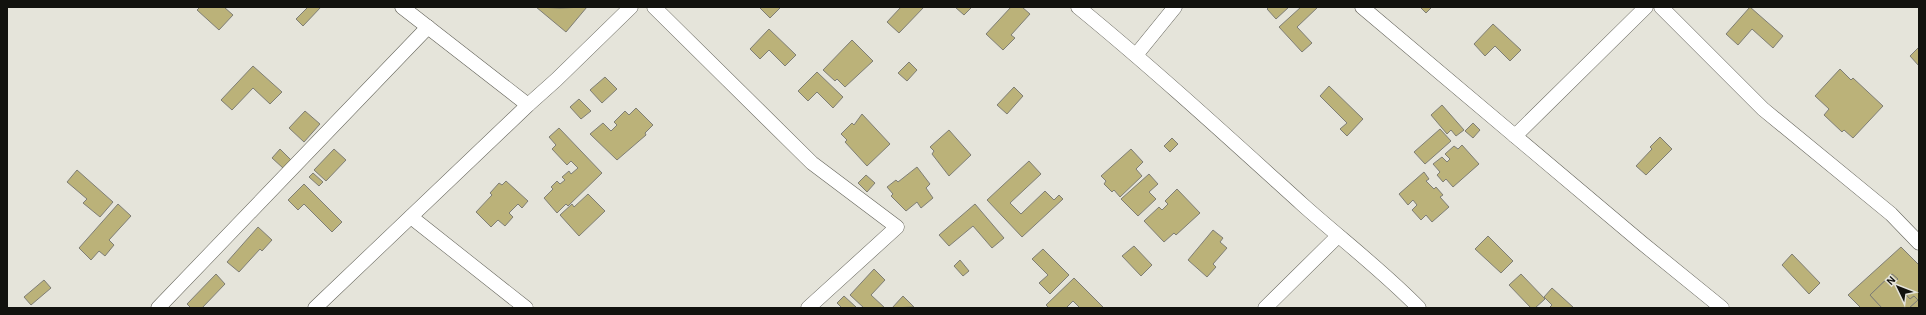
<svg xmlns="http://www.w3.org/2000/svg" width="1926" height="315" viewBox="0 0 1926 315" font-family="'Alegreya Sans',sans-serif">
<rect width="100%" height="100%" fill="#e5e4da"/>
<g fill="#bbb279" stroke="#7f7e75">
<polygon points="200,7 224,7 233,15 219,30 197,10"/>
<polygon points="308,7 321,7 303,26 296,19"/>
<polygon points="536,7 560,8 587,7 566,32"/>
<polygon points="759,7 781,7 770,18"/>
<polygon points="901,7 924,7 899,33 887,22"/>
<polygon points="955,7 972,7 964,15"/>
<polygon points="1011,7 1022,7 1030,14 1011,35 1015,38 1003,50 986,34"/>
<polygon points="1269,7 1289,7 1276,19 1267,9"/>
<polygon points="1301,7 1318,7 1297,27 1312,43 1302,52 1279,27"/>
<polygon points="1420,7 1432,7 1426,13"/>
<polygon points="1750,7 1783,36 1773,48 1752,29 1738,45 1726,34"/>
<polygon points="1493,24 1521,50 1510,61 1495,46 1485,56 1474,44"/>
<polygon points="769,29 796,55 785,66 769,50 760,59 750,49"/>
<polygon points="852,40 873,61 845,87 837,79 835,81 823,70"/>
<polygon points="1919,47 1919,66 1910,56"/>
<polygon points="909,62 917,70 907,81 898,73"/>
<polygon points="253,66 282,92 270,104 253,88 232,110 221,100"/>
<polygon points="1840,69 1851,80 1853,78 1883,106 1853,138 1844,130 1842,132 1824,115 1829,109 1815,96"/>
<polygon points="817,72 843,97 833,108 817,92 808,101 798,91"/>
<polygon points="605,77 617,89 602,103 590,90"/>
<polygon points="1329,86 1363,119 1347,136 1340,129 1347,123 1320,96"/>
<polygon points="1014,87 1023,96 1007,114 997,105"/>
<polygon points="579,99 591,111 581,119 570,107"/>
<polygon points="1442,105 1464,130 1456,136 1451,130 1447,134 1431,115"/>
<polygon points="636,108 653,125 645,133 646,135 617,160 590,134 603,123 611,131 617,125 614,122 625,111 629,115"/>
<polygon points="305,111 320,124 304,142 289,128"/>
<polygon points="862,114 890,144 867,166 845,142 847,140 841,134 852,123 854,125"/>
<polygon points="1473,123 1480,130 1473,138 1465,131"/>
<polygon points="559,128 602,173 568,206 566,204 557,213 544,198 553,189 551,187 557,181 560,184 565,180 562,177 569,171 571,174 578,168 571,161 567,165 552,149 556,145 549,137"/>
<polygon points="1440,129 1451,141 1425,164 1414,152"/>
<polygon points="949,130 971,155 949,176 932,154 934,151 930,147"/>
<polygon points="1660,137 1672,149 1646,175 1636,166 1652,149 1650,147"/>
<polygon points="1172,138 1178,144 1170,152 1164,146"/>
<polygon points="1462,145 1479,164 1453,187 1446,179 1443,182 1437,175 1440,172 1433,164 1442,157 1447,162 1450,159 1445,154 1454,146 1458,149"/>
<polygon points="280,149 291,160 283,168 272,158"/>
<polygon points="334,149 346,160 326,181 314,170"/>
<polygon points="1131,149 1143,162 1136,169 1142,176 1120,197 1114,190 1112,192 1104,184 1106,181 1101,176"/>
<polygon points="1029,161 1041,174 1010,203 1021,214 1045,191 1054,200 1059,195 1063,199 1022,237 987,200"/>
<polygon points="917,167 930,184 926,188 933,198 921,208 917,202 906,211 891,196 893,194 887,187 896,180 898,182"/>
<polygon points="77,170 113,202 100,217 83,203 87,199 67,182"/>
<polygon points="1424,172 1429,179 1426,181 1434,189 1436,187 1443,195 1440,197 1449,207 1432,222 1426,215 1421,220 1412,210 1417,205 1413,200 1408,205 1399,194"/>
<polygon points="313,173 323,182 319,186 309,177"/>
<polygon points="1149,174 1158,184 1149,192 1156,199 1138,216 1121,199"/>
<polygon points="866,175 875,183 867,192 858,183"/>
<polygon points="506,181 528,201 522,208 518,204 509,213 513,217 505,226 498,220 491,227 476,212 492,195 490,193 499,183 502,185"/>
<polygon points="304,184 342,222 332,232 304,204 298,210 288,200"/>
<polygon points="1177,189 1200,213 1176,235 1174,233 1164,242 1144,221 1159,207 1162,210 1168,204 1165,201"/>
<polygon points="588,194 605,211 579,236 560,215 572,204 574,207"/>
<polygon points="118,204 131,216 109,240 114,245 105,256 99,251 91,260 79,248"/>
<polygon points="975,204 1004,238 992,248 973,226 949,246 939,235"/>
<polygon points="258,227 272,240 262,251 260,249 239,272 227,262"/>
<polygon points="1213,230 1223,238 1220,242 1227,248 1213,264 1216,267 1207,277 1188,260"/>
<polygon points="1488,236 1513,261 1501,273 1475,249"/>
<polygon points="1134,246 1152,265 1141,276 1122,256"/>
<polygon points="1901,247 1919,265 1919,308 1909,308 1918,300 1914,296 1910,299 1894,282 1898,279 1892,274 1870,295 1882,308 1861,308 1848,295"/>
<polygon points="1043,249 1069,275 1050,294 1039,283 1048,275 1032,259"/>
<polygon points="1792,254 1820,283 1809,294 1782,265"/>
<polygon points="960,260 969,271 963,276 954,266"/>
<polygon points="874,269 885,280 871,295 885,308 864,308 850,295"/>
<polygon points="216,274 225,284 202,308 191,308 187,304"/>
<polygon points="1521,274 1545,299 1535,308 1531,308 1509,285"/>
<polygon points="1892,274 1898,279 1894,282 1910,299 1914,296 1918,300 1909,308 1882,308 1870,295"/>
<polygon points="1074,278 1104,308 1080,308 1073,301 1066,308 1049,308 1046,305"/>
<polygon points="44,280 51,288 31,305 24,297"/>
<polygon points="1552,288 1573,307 1572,308 1549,308 1552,305 1544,297"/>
<polygon points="844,296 857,308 842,308 837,303"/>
<polygon points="903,296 914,307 892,308"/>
</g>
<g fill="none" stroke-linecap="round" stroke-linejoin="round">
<g stroke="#64635a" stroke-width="15">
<g id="minor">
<polyline points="402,7 528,105"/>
<polyline points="654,7 812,163 897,227 808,308"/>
<path d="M1078,7C1155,70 1229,138 1303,205C1341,239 1383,271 1419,308"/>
<polyline points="1362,7 1642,243 1722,308"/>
<polyline points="1661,7 1763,109 1891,214 1919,243"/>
<polyline points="1136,55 1175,7"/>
<polyline points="1515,136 1646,7"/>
<polyline points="411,217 526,308"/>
<polyline points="158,308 428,27"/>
<polyline points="315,308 528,105 556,80 631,7"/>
<polyline points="1265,308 1338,236"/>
</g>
</g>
<use href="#minor" stroke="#fff" stroke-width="14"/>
</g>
<rect width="1926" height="315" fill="none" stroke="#12120e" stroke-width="16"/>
<g transform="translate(1898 287) rotate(313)" stroke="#e5e4da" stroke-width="3" paint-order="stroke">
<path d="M0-3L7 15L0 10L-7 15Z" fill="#12120e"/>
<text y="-6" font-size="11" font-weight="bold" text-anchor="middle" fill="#12120e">N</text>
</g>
</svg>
